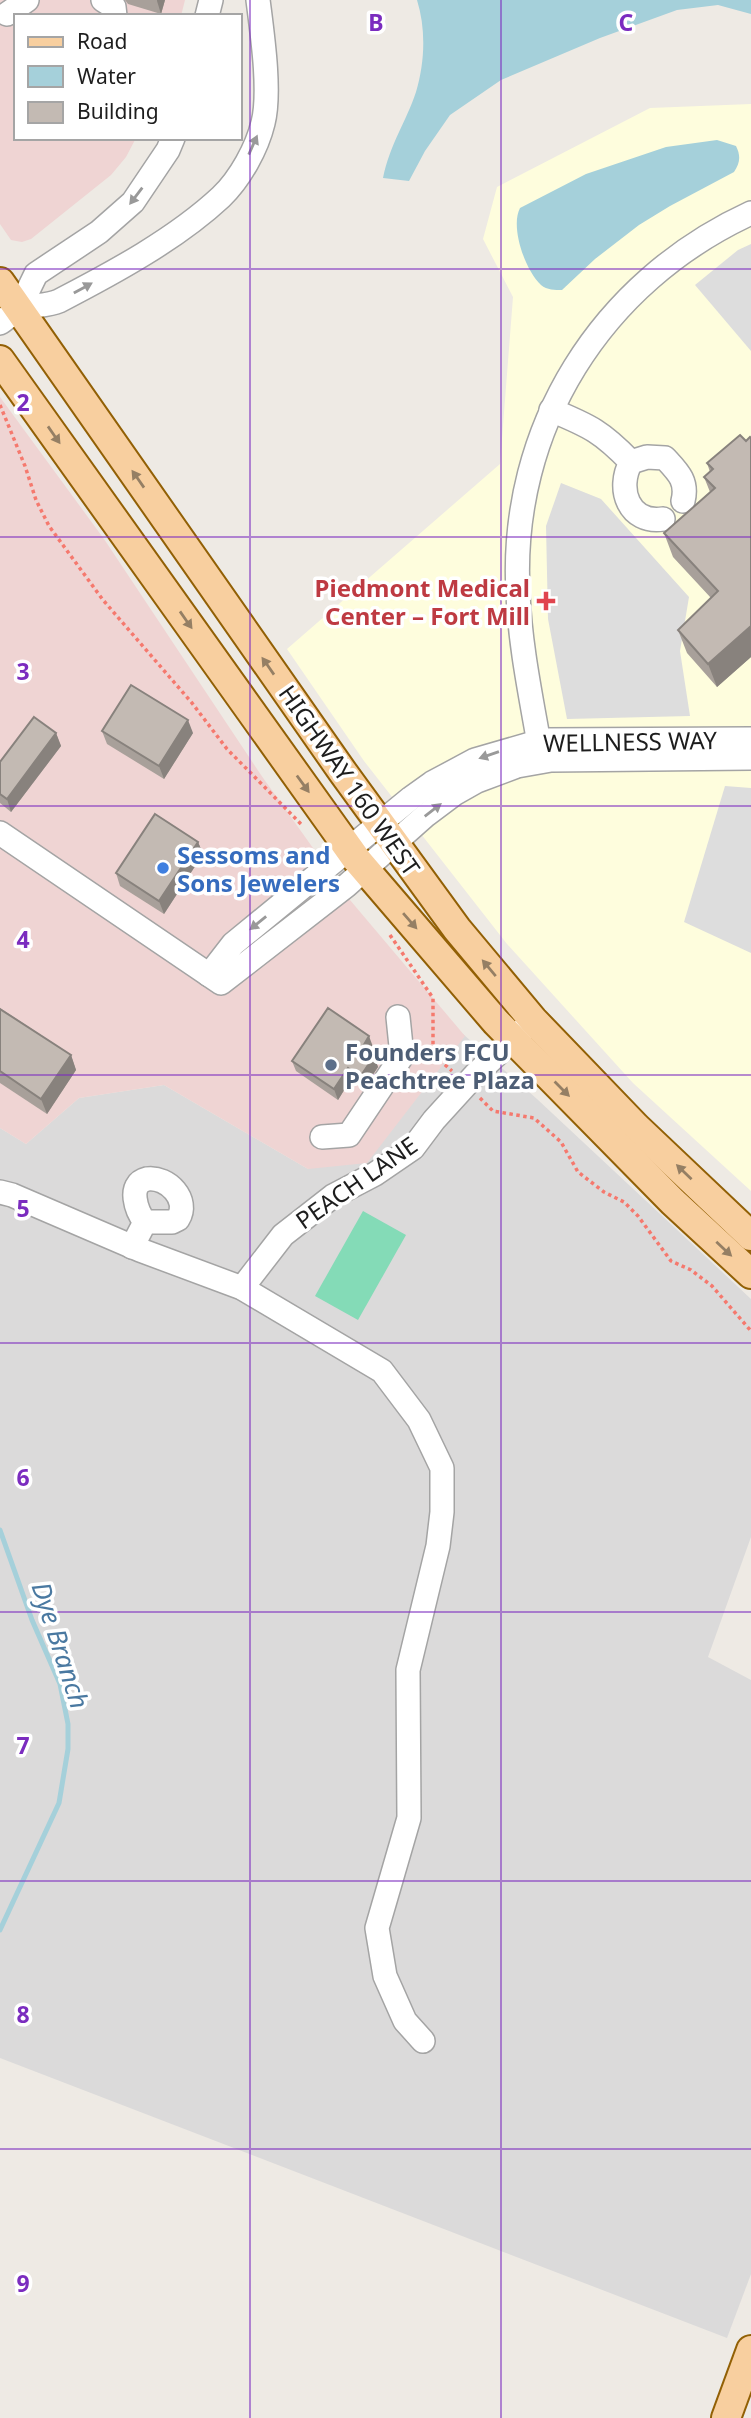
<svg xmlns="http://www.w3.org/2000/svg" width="751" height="2418" viewBox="0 0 751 2418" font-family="'Noto Sans',sans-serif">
<rect width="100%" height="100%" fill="#eeeae4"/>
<polygon fill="#dbdada" points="463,1034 537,1099 751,1299 751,1537 708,1657 751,1680 751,2274 727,2338 0,2058 0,1128 26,1144 79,1098 164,1085 308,1169"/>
<g fill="#efd4d3">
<polygon points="0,0 185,0 181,16 16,16 16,138 136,138 126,157 111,175 31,239 22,242 11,240 0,224"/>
<polygon points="0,397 104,539 261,775 350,900 465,1036 367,1163 308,1169 164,1085 79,1098 26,1144 0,1128"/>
</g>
<polygon fill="#fefddd" points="751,104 751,1191 633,1083 507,944 364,761 287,649 500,464 513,297 483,239 497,187 650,108"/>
<polygon fill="#84dbb7" points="363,1211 406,1235 358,1320 315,1296"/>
<g fill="#ddd">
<polygon points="751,244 751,351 695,285 738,250"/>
<polygon points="561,483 601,499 689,597 680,651 690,716 567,719 548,619 546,526"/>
<polygon points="725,786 751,788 751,953 684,922"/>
</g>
<g fill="#a5d0da">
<path d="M417,0H751V14L718,5L677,10L600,38L501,80L450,115L425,151L409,181L383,178C390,144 406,122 416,92C425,62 426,29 417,0Z"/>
<path d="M717,140L736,146C741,156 740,163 734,172L670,206L639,225L595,259L562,290C555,290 547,290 541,285C525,270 510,227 520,208L586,174L666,147Z"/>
</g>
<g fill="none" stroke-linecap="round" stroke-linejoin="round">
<polyline stroke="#a5d0da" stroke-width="5" points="0,1530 32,1620 60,1684 68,1724 68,1749 59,1803 0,1930"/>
<g stroke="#a4a4a4" stroke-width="26">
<g id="minor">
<polyline points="103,0 114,7 115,16"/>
<polyline points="7,14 27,0"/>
<polyline points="207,16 211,0"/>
<polyline points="19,309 36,274 99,232 133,202 168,150 173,138"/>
<path d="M0,323C7,318 14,311 22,308C34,305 48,306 59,301C113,273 176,239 221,197C240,179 257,148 263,123C271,92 262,32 258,0"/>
<path d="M551,410C590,426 602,432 631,462C616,489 629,524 663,519"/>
<path d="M631,462L647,457L665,458C678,472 688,481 683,501"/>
<path d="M542,761C533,706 520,649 518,593C509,428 601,282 751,213"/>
<polyline points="0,833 221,983 346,886 426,815 454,794 477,781 517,766 551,760 751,758"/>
<polyline points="209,975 233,944 411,798 432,783 475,760 544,740 751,739"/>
<polyline points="322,1137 349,1135 402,1056 398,1017"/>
<polyline points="0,1192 12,1195 140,1250 242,1288 382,1371 419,1420 442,1468 442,1512 438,1546 408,1670 409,1818 377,1928 385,1976 405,2021 423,2041"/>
<path d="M132,1247L145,1222H172L178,1219C190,1200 168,1176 147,1179C126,1184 137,1212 145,1222"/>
<polyline points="242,1288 283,1235 333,1196 375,1174 413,1148 434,1120 475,1075 525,1028"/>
</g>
</g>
<g stroke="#926005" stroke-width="32">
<g id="major">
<polyline points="0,282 342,771 457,929 533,1020 636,1127 751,1236"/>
<polyline points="0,360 357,860 496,1022 673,1202 751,1274"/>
<polyline points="726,2418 751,2350"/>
</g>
</g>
<g stroke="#f5796e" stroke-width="3.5" stroke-dasharray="3.5 3.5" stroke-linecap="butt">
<polyline points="0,405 25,466 36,500 49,526 103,600 192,703 227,749 302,825"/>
<polyline points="390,935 433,998 433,1049 442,1062 452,1071"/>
<polyline points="480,1098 493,1111 534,1118 561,1142 578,1172 604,1192 624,1202 638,1216 671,1261 691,1270 712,1286 751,1331"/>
</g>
<use href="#minor" stroke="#fff" stroke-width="23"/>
<use href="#major" stroke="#f8cf9f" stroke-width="28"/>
</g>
<g fill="#a8a09a">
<polygon points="125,0 165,0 161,14 128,4"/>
<polygon points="751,438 751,657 717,687 687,653 678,630 711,598 673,557 664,533 710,492 704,477 710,472 707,463"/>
<polygon points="102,731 193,733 164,779 107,744"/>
<polygon points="56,733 61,746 11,812 0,803 0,762"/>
<polygon points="198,842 203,854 164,914 120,886 116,873"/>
<polygon points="0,1008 71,1055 76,1070 47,1114 0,1083"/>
<polygon points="373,1047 369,1053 374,1056 378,1067 364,1088 351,1079 338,1100 296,1071 292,1061"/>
</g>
<g fill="#88827d">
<polygon points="157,0 165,0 161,14 157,1"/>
<polygon points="751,626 751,657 717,687 708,664"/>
<polygon points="188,720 193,733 164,779 159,766"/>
<polygon points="56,733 61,746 11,812 7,799"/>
<polygon points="198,842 203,854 164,914 159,901"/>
<polygon points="369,1036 373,1047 366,1059 362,1048"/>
<polygon points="71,1055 76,1070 47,1114 41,1099"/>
<polygon points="374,1056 378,1067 364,1088 360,1077"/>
<polygon points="348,1068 351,1079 338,1100 334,1089"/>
</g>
<g fill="#c3bab3" stroke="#88827d" stroke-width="2">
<polygon points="740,435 746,441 750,437 751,438 751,626 708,664 678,630 718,591 664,533 715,488 704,477 713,469 707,463"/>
<polygon points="131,685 188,720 159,766 102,731"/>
<polygon points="34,717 56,733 7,799 0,794 0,762"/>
<polygon points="155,814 198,842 159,901 116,873"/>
<polygon points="328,1008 369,1036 362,1048 374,1056 360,1077 348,1068 334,1089 292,1061"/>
<polygon points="0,1009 71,1055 41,1099 0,1071"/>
</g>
<defs><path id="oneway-solid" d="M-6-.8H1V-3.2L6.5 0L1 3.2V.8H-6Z" transform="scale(1.75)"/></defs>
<g fill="#999">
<use href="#oneway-solid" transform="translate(253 145) rotate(-66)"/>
<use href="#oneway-solid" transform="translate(136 196) rotate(127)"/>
<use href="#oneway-solid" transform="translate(83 288) rotate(-29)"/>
<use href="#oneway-solid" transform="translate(489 755) rotate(161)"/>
<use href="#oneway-solid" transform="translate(433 810) rotate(-38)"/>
<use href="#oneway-solid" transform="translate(258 923) rotate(141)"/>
</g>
<g fill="#957f64">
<use href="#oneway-solid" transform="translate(54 435) rotate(55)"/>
<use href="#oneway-solid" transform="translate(138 479) rotate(-125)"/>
<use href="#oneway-solid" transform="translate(186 620) rotate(55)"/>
<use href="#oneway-solid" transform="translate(268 666) rotate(-125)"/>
<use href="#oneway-solid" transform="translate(303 784) rotate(54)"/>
<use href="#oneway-solid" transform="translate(410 921) rotate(49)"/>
<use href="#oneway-solid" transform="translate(489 968) rotate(-130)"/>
<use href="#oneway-solid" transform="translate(562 1089) rotate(45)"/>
<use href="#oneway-solid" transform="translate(684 1172) rotate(-136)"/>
<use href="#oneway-solid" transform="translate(724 1249) rotate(43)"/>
</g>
<path fill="none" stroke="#7b2cbf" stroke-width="2" stroke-opacity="0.55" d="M250,0V2418M501,0V2418M0,269H751M0,537H751M0,806H751M0,1075H751M0,1343H751M0,1612H751M0,1881H751M0,2149H751"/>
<path fill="#e0444e" stroke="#fff" stroke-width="2.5" d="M542.5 590.5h7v7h7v7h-7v7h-7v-7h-7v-7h7z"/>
<circle fill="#3f7fe0" stroke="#fff" stroke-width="2.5" cx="163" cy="868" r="7"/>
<circle fill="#5c6f8a" stroke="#fff" stroke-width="2.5" cx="331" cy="1065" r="7"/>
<g text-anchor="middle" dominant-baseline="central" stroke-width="7" stroke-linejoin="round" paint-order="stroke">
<g font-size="24" font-weight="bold" fill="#be3a42" stroke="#fff" text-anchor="end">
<text x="530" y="587">Piedmont Medical<tspan x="530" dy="28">Center – Fort Mill</tspan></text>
</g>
<g font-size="24" fill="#1d1d1d" stroke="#fff">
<text transform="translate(630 741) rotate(-1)">WELLNESS WAY</text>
<text transform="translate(350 780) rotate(55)">HIGHWAY 160 WEST</text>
<text transform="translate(356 1182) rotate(-35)">PEACH LANE</text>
</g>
<g font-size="24" font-weight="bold" fill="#366cbe" stroke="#fff" text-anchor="start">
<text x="177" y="854">Sessoms and<tspan x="177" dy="28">Sons Jewelers</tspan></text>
</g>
<g font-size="24" font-weight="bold" fill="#4e5e75" stroke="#fff" text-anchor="start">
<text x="345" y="1051">Founders FCU<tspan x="345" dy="28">Peachtree Plaza</tspan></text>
</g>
<g font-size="26" font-style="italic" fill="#4a79a1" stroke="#fff">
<text transform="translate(61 1645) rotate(72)">Dye Branch</text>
</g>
</g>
<g font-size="23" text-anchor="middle" font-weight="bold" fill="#7b2cbf" stroke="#fff" stroke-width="7" stroke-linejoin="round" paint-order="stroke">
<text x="376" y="31">B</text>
<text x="626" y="31">C</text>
<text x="23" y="411">2</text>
<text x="23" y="680">3</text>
<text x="23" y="948">4</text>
<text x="23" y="1217">5</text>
<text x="23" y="1486">6</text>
<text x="23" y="1754">7</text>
<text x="23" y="2023">8</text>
<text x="23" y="2292">9</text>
</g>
<rect x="14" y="14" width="228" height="126" fill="#ffffff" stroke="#a5a5a5" stroke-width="2"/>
<rect x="28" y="37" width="35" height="10" fill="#f8cf9f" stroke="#a5a5a5" stroke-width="2"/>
<text x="77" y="49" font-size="21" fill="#1d1d1d">Road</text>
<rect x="28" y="66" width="35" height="21" fill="#a5d0da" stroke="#a5a5a5" stroke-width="2"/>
<text x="77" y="84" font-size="21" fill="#1d1d1d">Water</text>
<rect x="28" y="102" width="35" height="21" fill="#c3bab3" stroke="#a5a5a5" stroke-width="2"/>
<text x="77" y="119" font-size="21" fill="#1d1d1d">Building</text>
</svg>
